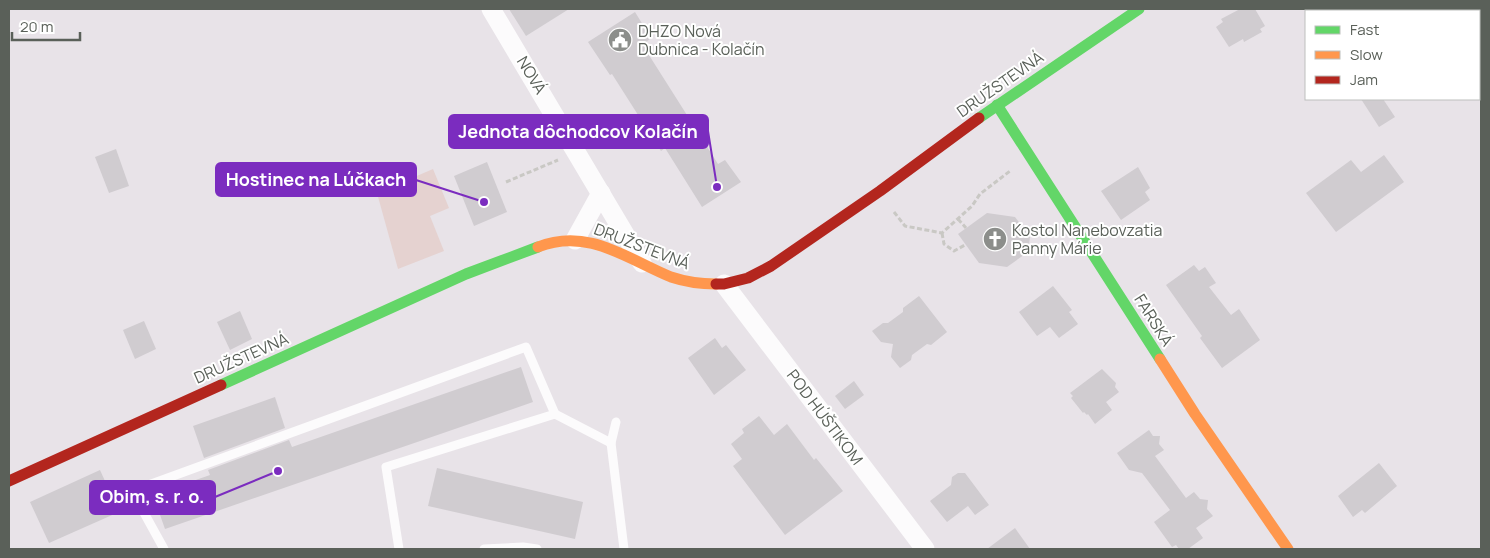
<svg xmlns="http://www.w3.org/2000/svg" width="1490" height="558" viewBox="0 0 1490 558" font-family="Manrope,sans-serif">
<rect width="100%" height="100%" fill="#e8e3e8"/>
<polygon fill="#e5d2d0" points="433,169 449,208 430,216 444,251 398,269 377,193"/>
<g fill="#d0ccd0">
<polygon points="509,9 569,9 526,36"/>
<polygon points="1240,9 1255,9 1265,26 1260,29 1262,32 1244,42 1243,39 1229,47 1216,27 1223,22 1221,19"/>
<polygon points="635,12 651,38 645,43 649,50 647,52 718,164 725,160 741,182 702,207 665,148 661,151 612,74 610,75 588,42"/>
<polygon points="1361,99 1383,99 1395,117 1379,127"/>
<polygon points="116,149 129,186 109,193 95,157"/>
<polygon points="1384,155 1404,182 1336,232 1306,193 1351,160 1361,172"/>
<polygon points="487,162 507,212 474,226 454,176"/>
<polygon points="1138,167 1150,188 1145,192 1150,200 1121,220 1101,191"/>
<polygon points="987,213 1015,217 1030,237 1028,252 1007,267 979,263 958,234"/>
<polygon points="1194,265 1199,271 1205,267 1216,283 1209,287 1231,315 1239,309 1260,340 1222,368 1200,338 1202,336 1166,285"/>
<polygon points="1053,286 1072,310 1069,312 1078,324 1059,338 1050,327 1037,336 1019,312"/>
<polygon points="919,296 947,332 931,345 927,344 912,355 911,360 900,368 891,357 893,344 881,342 872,331 883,323 888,323 903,312 903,308"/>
<polygon points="240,311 252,339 230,350 217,322"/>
<polygon points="144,321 156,349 135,359 123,330"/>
<polygon points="715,338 722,348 726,345 746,370 714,395 688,358"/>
<polygon points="521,367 533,402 165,529 153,495 210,475 208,470 289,440 292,447"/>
<polygon points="1102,369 1116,383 1115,387 1119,392 1106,402 1112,410 1095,424 1088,414 1087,415 1084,412 1083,413 1071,398 1073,396 1070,393"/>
<polygon points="854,381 864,395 845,409 835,396"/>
<polygon points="275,397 285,428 204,458 193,426"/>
<polygon points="759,416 774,435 787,424 814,460 816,458 843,491 785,535 733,466 742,459 731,444 744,433 742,429"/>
<polygon points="1149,430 1153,436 1160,436 1159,444 1164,450 1155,456 1186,498 1194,492 1200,499 1208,500 1207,509 1213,516 1196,528 1203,538 1188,549 1179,549 1176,545 1172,547 1154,522 1170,510 1142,473 1129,470 1117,453"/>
<polygon points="1379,463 1397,486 1365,513 1362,510 1353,517 1338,496"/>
<polygon points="437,468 583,502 575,539 428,506"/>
<polygon points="100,470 119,512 49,543 30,502"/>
<polygon points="958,473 965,473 989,505 975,515 968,506 947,522 930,501 951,485 952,477"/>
<polygon points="1015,528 1030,549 987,549"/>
</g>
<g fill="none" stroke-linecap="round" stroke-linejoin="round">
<g stroke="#c9c8c4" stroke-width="3" stroke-dasharray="5 2.5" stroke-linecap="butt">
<polyline points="506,182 558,160"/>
<polyline points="894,212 905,226 942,233 972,206 980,194 1010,171"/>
<polyline points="958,219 966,228"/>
<polyline points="942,233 944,244 954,251 965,245"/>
</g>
<g stroke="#fcfbfc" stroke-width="9">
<polyline points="616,422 611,443 624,549"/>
<polyline points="164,549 132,491 526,347 555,414"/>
<polyline points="399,549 386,467 555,414 611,443"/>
<polyline points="484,549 523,547 537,549"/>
</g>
<g stroke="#fcfbfc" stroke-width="19">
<polyline points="491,9 642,263"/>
<polyline points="575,240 601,193"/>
<polyline points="724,284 925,549"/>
</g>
<g stroke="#63d668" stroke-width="11">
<polyline points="997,105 1160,359"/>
<polyline points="979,118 1139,9"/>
<polyline points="221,385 466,274 538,247"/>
</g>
<g stroke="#ff974d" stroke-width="11">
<path d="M538,247C588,227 627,259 671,277C686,282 701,284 716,284"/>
<polyline points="1160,359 1195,414 1288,549"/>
</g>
<g stroke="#b3261e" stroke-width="11">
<polyline points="716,284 724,284 748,278 771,266 880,191 979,118"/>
<polyline points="9,481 221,385"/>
</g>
</g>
<defs>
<g id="civic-disc" transform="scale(1.25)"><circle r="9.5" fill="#8c8e8b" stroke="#fff"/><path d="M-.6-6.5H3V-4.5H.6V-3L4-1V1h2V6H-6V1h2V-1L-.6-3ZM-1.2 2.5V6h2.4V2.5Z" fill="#fff"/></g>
<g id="church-disc" transform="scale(1.25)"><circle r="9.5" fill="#8c8e8b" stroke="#fff"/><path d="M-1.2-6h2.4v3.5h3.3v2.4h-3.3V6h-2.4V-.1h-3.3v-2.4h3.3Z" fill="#fff"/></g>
</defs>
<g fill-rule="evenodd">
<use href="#civic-disc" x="620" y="40"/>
<use href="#church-disc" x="995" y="239"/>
</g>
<g text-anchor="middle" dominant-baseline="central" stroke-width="4" stroke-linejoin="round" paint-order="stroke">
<g font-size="16" fill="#5a6059" stroke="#fff" text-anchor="start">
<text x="638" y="31">DHZO Nová<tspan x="638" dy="18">Dubnica - Kolačín</tspan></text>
<text x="1012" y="230">Kostol Nanebovzatia<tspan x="1012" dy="18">Panny Márie</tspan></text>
</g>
<g font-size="16" fill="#5a6059" stroke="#fff">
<text transform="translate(532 75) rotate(59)">NOVÁ</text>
<text transform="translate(1000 84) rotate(-35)">DRUŽSTEVNÁ</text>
<text transform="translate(642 246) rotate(21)">DRUŽSTEVNÁ</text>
<text transform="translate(1154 320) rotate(58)">FARSKÁ</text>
<text transform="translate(241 358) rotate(-24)">DRUŽSTEVNÁ</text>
<text transform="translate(825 417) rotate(53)">POD HÚŠTIKOM</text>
</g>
</g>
<path fill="none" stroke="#7b2cbf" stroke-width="2" d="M717 187L708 131M484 202L416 180M278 471L215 497"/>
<g fill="#7b2cbf" stroke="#fff" stroke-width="2">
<circle cx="717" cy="187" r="5"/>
<circle cx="484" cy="202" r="5"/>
<circle cx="278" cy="471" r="5"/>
</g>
<g fill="#7b2cbf" stroke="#7b2cbf" stroke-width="2">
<rect x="449" y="115" width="259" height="33" rx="5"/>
<rect x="216" y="163" width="200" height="33" rx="5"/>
<rect x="90" y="481" width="125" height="33" rx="5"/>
</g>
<g font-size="18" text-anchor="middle" font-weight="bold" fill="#fff">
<text x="578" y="138">Jednota dôchodcov Kolačín</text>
<text x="316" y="186">Hostinec na Lúčkach</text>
<text x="152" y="503">Obim, s. r. o.</text>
</g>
<rect width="1490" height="558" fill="none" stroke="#5a6059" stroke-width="20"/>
<rect x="1305" y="10" width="175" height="90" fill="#ffffff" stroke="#bdbfbd"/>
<rect x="1315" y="26" width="25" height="8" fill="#63d668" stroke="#bdbfbd"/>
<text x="1350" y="35" font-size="15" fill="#5a6059">Fast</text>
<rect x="1315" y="51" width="25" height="8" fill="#ff974d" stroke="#bdbfbd"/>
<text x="1350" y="60" font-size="15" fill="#5a6059">Slow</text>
<rect x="1315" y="76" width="25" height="8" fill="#b3261e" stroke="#bdbfbd"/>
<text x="1350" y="85" font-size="15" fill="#5a6059">Jam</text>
<path d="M12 32v8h68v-8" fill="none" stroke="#5a6059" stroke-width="2.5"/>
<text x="20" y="32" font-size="15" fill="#5a6059" stroke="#ffffff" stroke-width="4" paint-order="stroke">20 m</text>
</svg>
